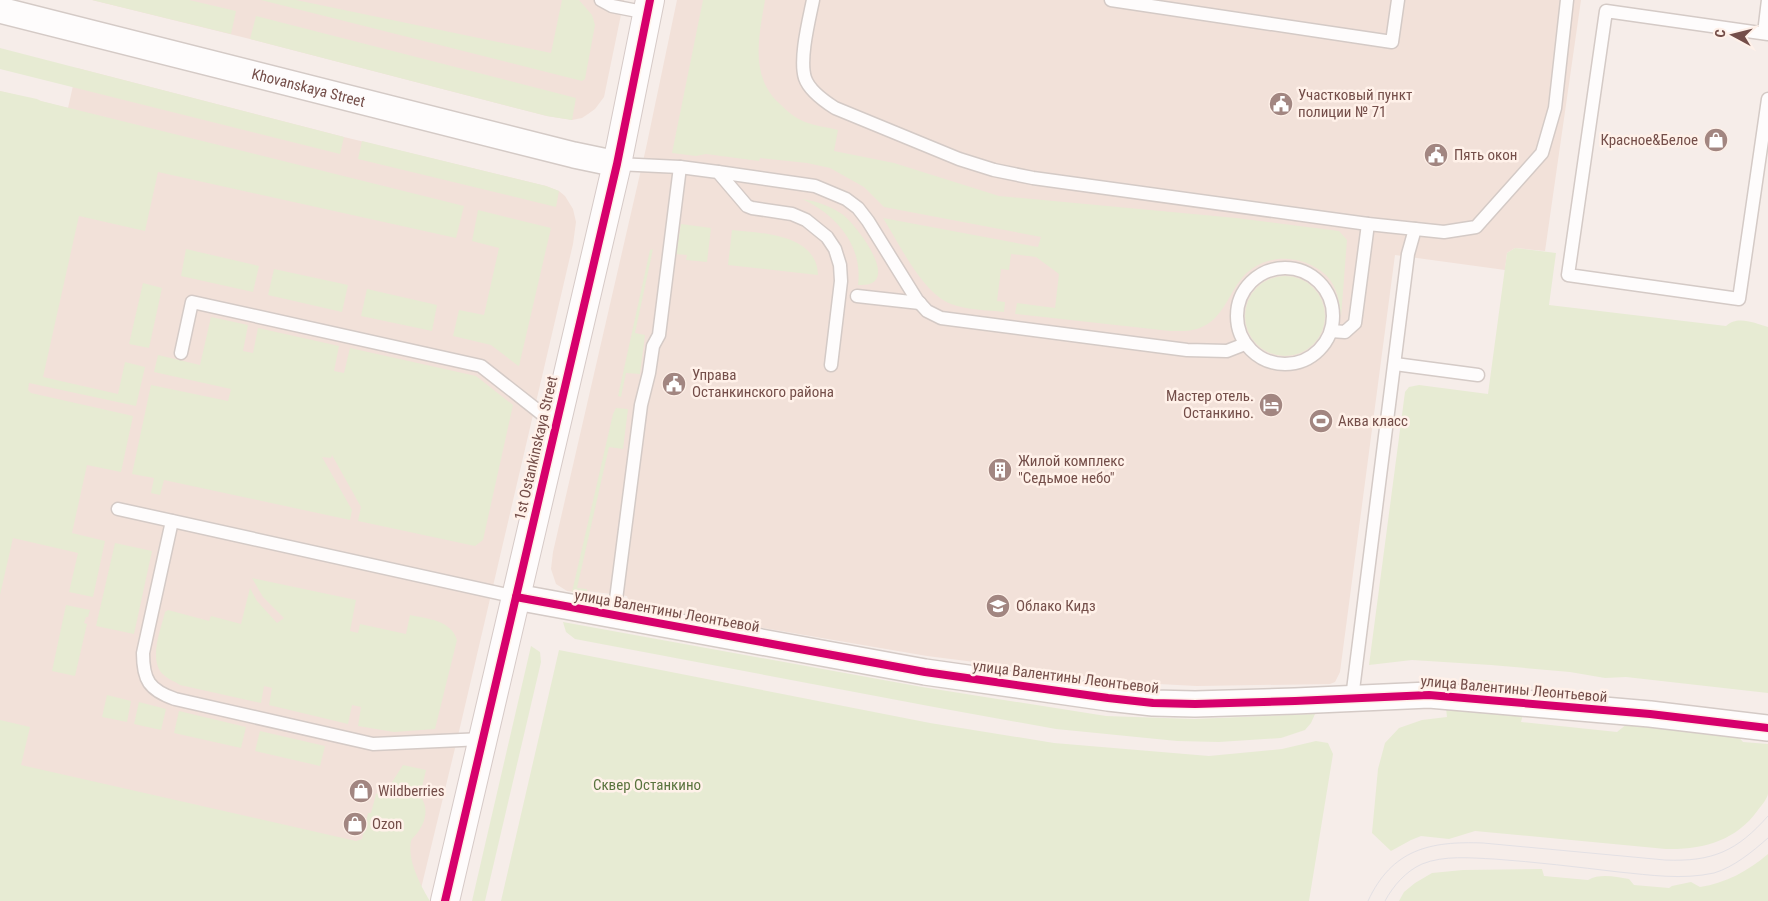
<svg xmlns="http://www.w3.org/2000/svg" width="1768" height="901" viewBox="0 0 1768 901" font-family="'Roboto Condensed',sans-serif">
<rect width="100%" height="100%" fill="#f6ede9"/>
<g fill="#f2e1d9">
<polygon points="92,0 624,0 604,97 595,109 588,114 582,118 572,120 547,116 250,39"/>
<polygon points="677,0 1581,0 1545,251 1515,248 1507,253 1505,270 1395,255 1340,672 1335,682 1330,684 1197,686 1139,683 927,656 636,606 629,603 627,596 587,591 586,594 567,591 556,584 551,569 553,552 646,148"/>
<polygon points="77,68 344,137 546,186 559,191 565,196 573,209 576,222 573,244 457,740 418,901 0,849 0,91 68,108"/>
</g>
<g fill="#e7ebd3">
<polygon points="92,0 189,0 236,11 231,34"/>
<polygon points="261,0 296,0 551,53 562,0 579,0 592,15 595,25 585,79 582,81"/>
<path d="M703,0H765C759,36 749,76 780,104C787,111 795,118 805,122C815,126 827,127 838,130L834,151L894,163L999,196L1236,218L1339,231L1347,240L1341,317C1339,295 1335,277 1313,266C1288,253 1256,257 1239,282C1228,297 1222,317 1204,326C1193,332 1181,331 1170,331L1015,314L1017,303L1055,308L1059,274L1036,257L1011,254L1009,270L1001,269L997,301L1005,302L1004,312C987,310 967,310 951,304C922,293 899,243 883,218L1038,247L1041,237L884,207L864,187L830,168L807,163L760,158L759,161L706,154L696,156L672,153Z"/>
<polygon points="256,16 576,98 572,120 547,116 250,39"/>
<polygon points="0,48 344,137 340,154 0,69"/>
<polygon points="0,91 37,99 41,101 464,206 456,238 158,172 145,231 79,216 43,377 118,394 125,362 145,367 136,406 29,383 28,390 31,393 133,416 121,472 87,465 72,533 105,541 93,597 69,592 78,553 13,538 0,595"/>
<polygon points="362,141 546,186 559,191 556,207 358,159"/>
<path d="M802,199C816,201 830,206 842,214C857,225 905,288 858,285C863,246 837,215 802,199Z"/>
<polygon points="478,210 551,228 519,366 517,365 491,345 453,336 459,310 484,315 499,248 472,241"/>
<polygon points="681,224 711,228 707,262 686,260 687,255 676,254"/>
<path d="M732,230C761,233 817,234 818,275L728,265Z"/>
<path d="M1515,248L1556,253L1549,305L1726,326C1737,315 1755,323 1768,327V693L1626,677L1605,678L1570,672L1491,665L1412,660L1369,665L1405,392L1409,387L1419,385L1488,394L1507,253Z"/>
<polygon points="186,249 259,266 253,292 181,276"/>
<polygon points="653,249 635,333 645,335 640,374 626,373 621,397 618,396 650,250"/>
<polygon points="274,269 348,285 342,312 268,295"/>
<circle cx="1285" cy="316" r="40"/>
<polygon points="143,283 162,288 149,348 129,344"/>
<polygon points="367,289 437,305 432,331 361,316"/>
<polygon points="211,317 248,325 243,351 253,353 258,328 339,346 334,371 344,373 350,348 476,376 513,405 483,540 475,546 358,521 361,507 332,455 331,458 322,457 352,510 350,520 164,480 160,495 151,493 154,478 132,474 151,385 228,401 231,389 154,372 158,355 200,365"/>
<polygon points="616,408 628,409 623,449 609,447 577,588 587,589 586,594 572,592 613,414"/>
<polygon points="115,543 152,551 134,634 96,626"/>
<path d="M252,578L356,600L350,631L358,633L360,624L406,634L410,615C428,619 451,620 457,640L435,729L394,732L358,726L361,707L352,705L348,724L269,705L272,688L264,686L261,703L180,685C174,681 165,678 160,671C150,655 161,629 165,612L168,610L209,621L211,616L241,624L250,588L257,601L277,623L284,618L263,597Z"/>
<polygon points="66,605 90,610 88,617 86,617 84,623 87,624 75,676 52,671"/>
<polygon points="563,622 922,687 1106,716 1194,719 1315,714 1311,723 1305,730 1281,738 1219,742 1177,741 1056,729 934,707 575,639 566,632"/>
<polygon points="531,646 540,652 541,662 485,901 472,901"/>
<polygon points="559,650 930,723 1054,743 1209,756 1282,749 1316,741 1328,743 1333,754 1309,901 501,901"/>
<path d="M1485,680L1507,684L1516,689L1524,710L1521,722L1617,732L1632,720L1736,734L1743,742L1768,744C1768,758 1768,781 1768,794C1767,799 1761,806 1758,810C1736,841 1702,850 1666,849L1475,831L1449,839L1421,836L1411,840L1391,851L1372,833L1378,769L1385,743L1399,728L1422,720L1447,717L1446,708L1455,688L1464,683Z"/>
<polygon points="107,695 131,701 127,722 102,717"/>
<polygon points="139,702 166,709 161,730 134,724"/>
<polygon points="179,711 246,727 241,748 174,733"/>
<path d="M0,720L30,727L21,765L356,841L362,839L368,813H371L376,794L387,790L403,765L426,770L420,796C429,807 426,821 418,832C416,835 412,838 411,841C407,860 421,886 430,901H0Z"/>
<polygon points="260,731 325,746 320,766 255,751"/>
<path d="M1768,854V901H1399L1404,892L1415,883L1432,873L1463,870L1542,869L1544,876L1588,880C1601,873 1615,877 1629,879L1634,885L1669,888L1672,886L1691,882L1700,887C1726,883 1748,871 1768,854Z"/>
</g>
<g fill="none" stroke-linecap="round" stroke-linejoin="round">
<g stroke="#d4cac6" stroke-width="15">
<g id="lane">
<polyline points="601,0 612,6 648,13"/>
<path d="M813,0C809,20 799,59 805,78C809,90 824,101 835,108L959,159L994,170L1033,178L1368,224L1444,232L1476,227L1542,153L1555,108L1567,0"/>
<polyline points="1111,0 1392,42 1398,0"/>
<polyline points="1764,33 1768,0"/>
<polyline points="1768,34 1606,11 1568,275 1739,299 1768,99"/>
<polyline points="617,164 680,167 718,172 747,206 752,208 792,214 806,220 827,237 835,249 840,265 841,281 831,365"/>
<polyline points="718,172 815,186 846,199 858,208 868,221 917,300 927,311 941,318 1187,350 1227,351 1245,344"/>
<circle cx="1285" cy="316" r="48"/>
<polyline points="857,296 920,303"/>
<polyline points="1331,331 1345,332 1355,323 1368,224"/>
<polyline points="181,353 192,302 481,366 556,425"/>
<polyline points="1395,364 1478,375"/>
<polyline points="118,509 516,597"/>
<path d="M172,521L143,653C143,680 149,690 175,699L373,744L483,739"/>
<polyline points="614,615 641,405 649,373 653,346 659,335 680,167"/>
<polyline points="1352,698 1408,254 1415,229"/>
</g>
</g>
<g stroke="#d4cac6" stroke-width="28">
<g id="street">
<path id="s1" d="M0,10L574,155L617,164"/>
<polyline points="516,597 925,672 1108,698 1153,703 1195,704 1295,701 1429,695 1650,714 1768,728"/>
</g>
</g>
<g stroke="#d6cac7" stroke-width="30">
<polyline id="secondary" points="445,901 617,164 650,0"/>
</g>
<use href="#lane" stroke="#fefcfc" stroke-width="12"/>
<use href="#street" stroke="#fefcfc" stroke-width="25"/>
<use href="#secondary" stroke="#fefcfc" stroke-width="28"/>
<g stroke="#e3e0e4" stroke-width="1">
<path d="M1368,901C1392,849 1430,841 1483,843L1665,860C1713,862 1737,851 1768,816"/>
<path d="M1385,901C1393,886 1406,871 1422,864C1444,855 1471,858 1494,859C1536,862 1577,867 1619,872C1650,875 1682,880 1714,873C1734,867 1752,852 1768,838"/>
</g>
<g stroke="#fff1e9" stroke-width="11">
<g id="cycleway">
<polyline points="516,597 925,672 1108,698 1153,703 1195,704 1295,701 1429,695 1650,714 1768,728"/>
<polyline points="445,901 617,164 650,0"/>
</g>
</g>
<use href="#cycleway" stroke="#d6006c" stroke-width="8"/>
</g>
<defs>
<g id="civic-disc" transform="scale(1.25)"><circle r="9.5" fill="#a28681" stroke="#fff1e9"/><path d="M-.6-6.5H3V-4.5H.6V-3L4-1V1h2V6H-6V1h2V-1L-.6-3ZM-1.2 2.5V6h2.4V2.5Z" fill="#fff"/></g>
<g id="shop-disc" transform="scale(1.25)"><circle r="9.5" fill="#a28681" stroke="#fff1e9"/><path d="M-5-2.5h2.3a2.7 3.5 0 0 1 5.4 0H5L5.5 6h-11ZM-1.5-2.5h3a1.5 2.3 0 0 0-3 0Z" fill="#fff"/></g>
<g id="hotel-disc" transform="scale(1.25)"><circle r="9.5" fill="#a28681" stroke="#fff1e9"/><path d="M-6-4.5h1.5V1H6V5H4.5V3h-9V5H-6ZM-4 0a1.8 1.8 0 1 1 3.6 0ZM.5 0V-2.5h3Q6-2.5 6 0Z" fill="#fff"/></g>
<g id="stadium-disc" transform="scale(1.25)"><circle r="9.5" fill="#a28681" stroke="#fff1e9"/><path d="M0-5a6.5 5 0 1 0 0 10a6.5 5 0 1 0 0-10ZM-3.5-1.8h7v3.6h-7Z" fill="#fff"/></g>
<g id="building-disc" transform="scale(1.25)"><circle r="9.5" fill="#a28681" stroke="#fff1e9"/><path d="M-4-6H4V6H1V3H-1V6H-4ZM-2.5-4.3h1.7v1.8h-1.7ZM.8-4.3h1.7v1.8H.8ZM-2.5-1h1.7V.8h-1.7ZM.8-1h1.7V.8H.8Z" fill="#fff"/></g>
<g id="school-disc" transform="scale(1.25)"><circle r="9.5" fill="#a28681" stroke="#fff1e9"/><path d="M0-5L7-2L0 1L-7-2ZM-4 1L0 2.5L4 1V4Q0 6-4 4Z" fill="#fff"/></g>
</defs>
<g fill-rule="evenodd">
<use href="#civic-disc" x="1281" y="104"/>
<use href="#shop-disc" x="1716" y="140"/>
<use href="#civic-disc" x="1436" y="155"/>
<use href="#civic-disc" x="674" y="384"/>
<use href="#hotel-disc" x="1271" y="405"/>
<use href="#stadium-disc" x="1321" y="421"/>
<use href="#building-disc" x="1000" y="470"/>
<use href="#school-disc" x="998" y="606"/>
<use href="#shop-disc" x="361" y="791"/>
<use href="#shop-disc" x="355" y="824"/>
</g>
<g text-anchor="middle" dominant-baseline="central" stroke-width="5" stroke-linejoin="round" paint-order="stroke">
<g font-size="15" fill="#744e49" stroke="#fff1e9">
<text stroke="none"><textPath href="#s1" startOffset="318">Khovanskaya Street</textPath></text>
<text transform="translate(536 448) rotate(-77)">1st Ostankinskaya Street</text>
<text transform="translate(667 611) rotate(10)">улица Валентины Леонтьевой</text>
<text transform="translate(1066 677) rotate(7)">улица Валентины Леонтьевой</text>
<text transform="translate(1514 689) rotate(5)">улица Валентины Леонтьевой</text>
</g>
<g font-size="15" fill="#744e49" stroke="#fff1e9" text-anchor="start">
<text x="1298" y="95">Участковый пункт<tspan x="1298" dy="17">полиции № 71</tspan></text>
<text x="1698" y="140" text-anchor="end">Красное&amp;Белое</text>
<text x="1454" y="155">Пять окон</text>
<text x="692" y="375">Управа<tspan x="692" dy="17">Останкинского района</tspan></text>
<text x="1254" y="396" text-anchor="end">Мастер отель.<tspan x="1254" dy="17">Останкино.</tspan></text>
<text x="1338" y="421">Аква класс</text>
<text x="1018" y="461">Жилой комплекс<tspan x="1018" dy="17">"Седьмое небо"</tspan></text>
<text x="1016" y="606">Облако Кидз</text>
<text x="378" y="791">Wildberries</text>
<text x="372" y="824">Ozon</text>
</g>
<g font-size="15" fill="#5a743e" stroke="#fff1e9">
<text x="647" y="785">Сквер Останкино</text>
</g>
</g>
<g transform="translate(1733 35) rotate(277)" stroke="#fff1e9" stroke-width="4" paint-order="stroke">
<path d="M0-4L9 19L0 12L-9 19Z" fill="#744e49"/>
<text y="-8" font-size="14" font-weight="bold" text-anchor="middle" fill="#744e49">С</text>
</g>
</svg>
